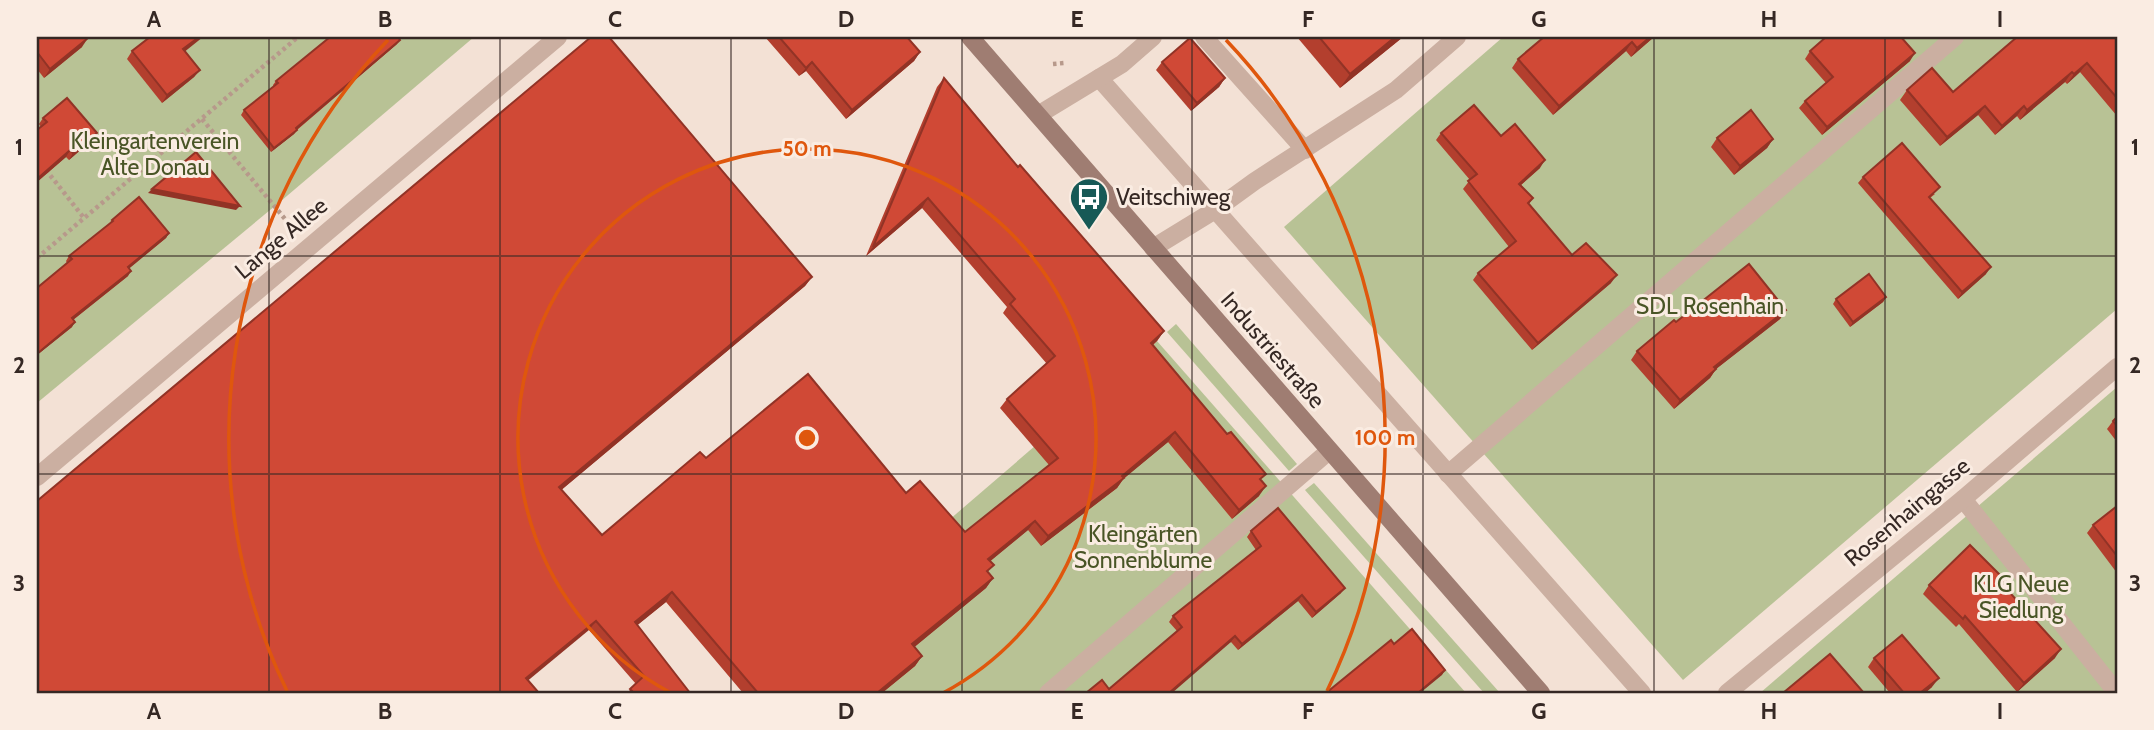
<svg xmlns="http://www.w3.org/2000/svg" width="2154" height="730" viewBox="0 0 2154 730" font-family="Cabin,sans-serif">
<rect width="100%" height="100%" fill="#f3e1d5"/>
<g fill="#b8c295">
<polygon points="37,37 474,37 281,201 37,403"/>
<polygon points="1503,37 2117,37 2117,309 1683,680 1284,227"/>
<polygon points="1176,324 1297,464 1289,471 1167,332"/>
<polygon points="1157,341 1466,693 748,693"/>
<polygon points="2117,387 2117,693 1760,693"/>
<polygon points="1314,483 1500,693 1484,693 1305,490"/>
</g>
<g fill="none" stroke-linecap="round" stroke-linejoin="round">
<g stroke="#b7998b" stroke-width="4.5" stroke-dasharray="3.5 3.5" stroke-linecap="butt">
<polyline points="1053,64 1064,63"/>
<polyline points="202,119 290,225"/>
<polyline points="46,170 84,218"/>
<polyline points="37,258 298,37"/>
</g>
<g stroke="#cbafa1" stroke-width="18">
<polyline points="1204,37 1305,150"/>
<polyline points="1099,78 1642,693"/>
<polyline points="1038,115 1122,64 1153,37"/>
<polyline points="1153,248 1215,210 1255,181 1396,90 1457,37"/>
<polyline points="1448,474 1955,37"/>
<polyline points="1963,499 2117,693"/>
<polyline points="1048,693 1329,451"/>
<polyline points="1727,693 1963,499 2117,367"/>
</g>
<polyline stroke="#cbafa1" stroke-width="18" points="37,477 558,37"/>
<polyline stroke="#9f7d72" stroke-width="18" points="970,37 1541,693"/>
</g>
<g fill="#b33f2e">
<polygon points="37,37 82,47 44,78 37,69"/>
<polygon points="765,37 907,37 920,52 914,61 846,119 806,71 799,76"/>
<polygon points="1297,37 1403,37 1340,88"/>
<polygon points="1544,37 1654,37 1631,57 1626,51 1553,115 1512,68 1518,59"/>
<polygon points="2117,37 2117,116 2080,72 2067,84 2065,82 2020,120 2017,116 1995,135 1978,115 1940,146 1900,100 1907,90 1953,92"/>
<polygon points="397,44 297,130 294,134 271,152 241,115 244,110 274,87 273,85 276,81"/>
<polygon points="132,51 185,51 200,70 194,77 162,103 127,59"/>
<polygon points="1810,51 1910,61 1822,135 1799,108 1805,101 1826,83 1805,59"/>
<polygon points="1162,62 1225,78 1219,87 1191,111 1156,70"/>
<polygon points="944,78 1018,167 1164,331 1157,341 1153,345 1261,481 1259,496 1232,519 1168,442 1124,478 1117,488 1041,546 1028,530 990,561 988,572 993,578 986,588 914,647 922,656 915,666 882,693 743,693 666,602 637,625 690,693 627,693 636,684 589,630 37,693 812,277 805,286 561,490 602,535 706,458 906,493 965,532 1049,465 1000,408 1007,399 1047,364 1003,313 1007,307 922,208 866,256 937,87"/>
<polygon points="43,118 97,133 92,140 69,160 66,157 37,182 37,130 41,127 39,124"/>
<polygon points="1441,133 1501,136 1540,168 1521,185 1533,198 1529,204 1572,255 1611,283 1532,350 1473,280 1478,273 1509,247 1463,189 1470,180 1436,140"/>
<polygon points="1717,138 1773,139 1767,148 1734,175 1711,147"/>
<polygon points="1863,177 1935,194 1930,198 1986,274 1958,299 1858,183"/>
<polygon points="112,220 169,233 166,238 129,268 128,276 73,320 72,327 37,355 37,288 67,263 66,261 69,256 109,224"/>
<polygon points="1886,297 1883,302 1850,327 1833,304 1836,299"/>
<polygon points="1786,310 1780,319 1716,369 1710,378 1674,409 1631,360 1637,351 1676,322"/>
<polygon points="2117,417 2117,442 2107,429 2113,421"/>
<polygon points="2117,506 2117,573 2087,533 2093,525"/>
<polygon points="1251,531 1341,593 1312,618 1298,601 1238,650 1231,642 1109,689 1177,631 1169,622 1173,616 1256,550 1247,537"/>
<polygon points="2002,584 2055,658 2017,692 1959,624 1956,627 1923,594 1929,585"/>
<polygon points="1874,658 1932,687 1925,693 1890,693 1868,667"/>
</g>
<g fill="#923326">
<polygon points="199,37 203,37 178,57 183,49"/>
<polygon points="1395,37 1403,37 1340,88 1350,74"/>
<polygon points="1650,37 1654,37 1631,57 1637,48"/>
<polygon points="88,38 82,47 44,78 50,69"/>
<polygon points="400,40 397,44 294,132 297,130 294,134 271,152 274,148 296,128"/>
<polygon points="1632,42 1626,51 1553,115 1559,106"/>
<polygon points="920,52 914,61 846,119 852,110"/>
<polygon points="1915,53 1910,61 1822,135 1827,127"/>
<polygon points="812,62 806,71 799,76 806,68"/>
<polygon points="2087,63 2080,72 2067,84 2074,74"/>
<polygon points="200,70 194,77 162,103 167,95"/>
<polygon points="2072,72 2065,82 2020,120 2027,110"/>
<polygon points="1225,78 1219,87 1191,111 1197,103"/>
<polygon points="1985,106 1978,115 1940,146 1947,137"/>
<polygon points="2024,106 2017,116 1995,135 2002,126"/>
<polygon points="97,133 92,140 69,160 73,153"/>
<polygon points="1773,139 1767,148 1734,175 1740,166"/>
<polygon points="70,150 66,157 37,182 37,179"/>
<polygon points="1545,160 1540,168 1514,191 1519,184"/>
<polygon points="152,189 240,206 236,210 148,193"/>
<polygon points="928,198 922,208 866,256 873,247"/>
<polygon points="169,233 166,238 125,272 128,267"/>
<polygon points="1991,267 1986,274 1958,299 1962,292"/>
<polygon points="131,271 128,276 69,323 72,318"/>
<polygon points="1617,275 1611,283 1532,350 1538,343"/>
<polygon points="812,277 805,286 553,497 559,487"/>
<polygon points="1886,297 1883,302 1850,327 1853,322"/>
<polygon points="1786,310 1780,319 1716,369 1710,378 1674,409 1680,400 1714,367"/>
<polygon points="75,322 72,327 37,355 38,353"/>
<polygon points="1164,331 1157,341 1144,352 1151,343"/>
<polygon points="1175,432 1168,442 1121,481 1124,478 1117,488 1041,546 1048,536"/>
<polygon points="1266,486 1259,496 1232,519 1239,510"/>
<polygon points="1035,521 1028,530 982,568 988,559"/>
<polygon points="993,578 986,588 906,654 912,644"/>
<polygon points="1345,588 1341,593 1312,618 1316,612"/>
<polygon points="672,592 666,602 629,632 635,622"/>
<polygon points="1302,595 1298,601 1238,650 1242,644"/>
<polygon points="596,621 589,630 519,688 526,678"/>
<polygon points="1235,636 1231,642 1172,693 1169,693"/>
<polygon points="2061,649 2055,658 2017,692 2024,683"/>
<polygon points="922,656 915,666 882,693 877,693"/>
<polygon points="1445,670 1442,675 1420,693 1418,693"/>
<polygon points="1939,678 1932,687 1925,693 1920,693"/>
</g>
<g fill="#d04936" stroke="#923326" stroke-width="2">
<polygon points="37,37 87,37 88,38 50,69 37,52"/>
<polygon points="150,37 199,37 183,49 200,70 167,95 132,51"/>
<polygon points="330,37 398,37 400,40 296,128 297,130 274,148 244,110 278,83 276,81"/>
<polygon points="591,37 609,37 812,277 559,487 602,535 700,452 706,458 808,374 906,493 920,481 965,532 1058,458 1007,399 1055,356 1010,304 1015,299 928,198 873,247 944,78 1018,167 1020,165 1164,331 1151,343 1227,434 1231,432 1266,474 1260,479 1266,486 1239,510 1175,432 1122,476 1124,478 1048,536 1035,521 988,559 994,565 987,571 993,578 912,644 922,656 877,693 758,693 672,592 635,622 690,693 634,693 630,689 644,676 596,621 526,678 539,693 37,693 37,501"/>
<polygon points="779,37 907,37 920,52 852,110 812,62 806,68"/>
<polygon points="1319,37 1395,37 1350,74"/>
<polygon points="1544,37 1650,37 1637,48 1632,42 1559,106 1518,59"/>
<polygon points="1826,37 1901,37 1915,53 1827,127 1805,101 1833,77 1810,51"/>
<polygon points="2017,37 2117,37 2117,98 2087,63 2074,74 2072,72 2027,110 2024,106 2002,126 1985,106 1947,137 1907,90 1932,68 1953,92"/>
<polygon points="1190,38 1225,78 1197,103 1162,62"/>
<polygon points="67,98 97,133 73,153 70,150 37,179 37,130 47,122 43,118"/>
<polygon points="1474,105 1501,136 1515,124 1545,160 1519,184 1533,198 1528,203 1572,255 1586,243 1617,275 1538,343 1478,273 1516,241 1468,181 1477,174 1441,133"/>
<polygon points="1751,110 1773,139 1740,166 1717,138"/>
<polygon points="1902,143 1940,187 1929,197 1991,267 1962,292 1863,177"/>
<polygon points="196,152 240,206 152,189"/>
<polygon points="139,197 169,233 128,267 131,271 72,318 75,322 38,353 37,288 72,259 69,256 113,221 112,220"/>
<polygon points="1749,264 1786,310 1714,367 1716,369 1680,400 1637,351 1674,320 1676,322"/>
<polygon points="1869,274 1886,297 1853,322 1836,299"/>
<polygon points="2117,417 2117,426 2113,421"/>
<polygon points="2117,506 2117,556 2093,525"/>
<polygon points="1278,508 1345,588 1316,612 1302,595 1242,644 1235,636 1169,693 1086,693 1102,680 1109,689 1182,627 1173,616 1261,546 1251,531"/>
<polygon points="1970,545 2005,580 2001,583 2061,649 2024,683 1965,616 1963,619 1929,585"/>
<polygon points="1412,629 1445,670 1418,693 1326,693 1391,640 1394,644"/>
<polygon points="1902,635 1939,678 1920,693 1904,693 1874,658"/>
<polygon points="1830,654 1864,693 1783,693"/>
</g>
<path fill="none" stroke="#352824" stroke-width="2" stroke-opacity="0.55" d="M269,37V693M500,37V693M731,37V693M962,37V693M1192,37V693M1423,37V693M1654,37V693M1885,37V693M37,256H2117M37,474H2117"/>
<g fill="none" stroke="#df570d" stroke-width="3.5">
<path d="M671 693A289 289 0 1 1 943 693"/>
<path d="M287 691A578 578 0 0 1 388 40M1226 40A578 578 0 0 1 1327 691"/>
</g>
<defs>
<g id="bus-pin" transform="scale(2.0125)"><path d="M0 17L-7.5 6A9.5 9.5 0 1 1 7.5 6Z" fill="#175956" stroke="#faece2"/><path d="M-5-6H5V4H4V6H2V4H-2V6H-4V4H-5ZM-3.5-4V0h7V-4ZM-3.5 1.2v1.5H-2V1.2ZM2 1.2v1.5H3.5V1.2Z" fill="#fff"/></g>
</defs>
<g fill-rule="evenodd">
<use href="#bus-pin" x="1089" y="197"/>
</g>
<g text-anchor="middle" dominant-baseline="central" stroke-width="6" stroke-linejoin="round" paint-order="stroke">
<g font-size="23" fill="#495526" stroke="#faece2">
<text x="155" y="141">Kleingartenverein<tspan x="155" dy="26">Alte Donau</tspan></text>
<text x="1710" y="306">SDL Rosenhain</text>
<text x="1143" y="534">Kleingärten<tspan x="1143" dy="26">Sonnenblume</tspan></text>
<text x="2021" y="584">KLG Neue<tspan x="2021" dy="26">Siedlung</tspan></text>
</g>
<g font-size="23" fill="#352824" stroke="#faece2" text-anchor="start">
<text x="1116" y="197">Veitschiweg</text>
</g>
<g font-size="23" fill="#352824" stroke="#faece2">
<text transform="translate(281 238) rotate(-40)">Lange Allee</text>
<text transform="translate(1273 350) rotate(49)">Industriestraße</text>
<text transform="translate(1907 512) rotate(-40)">Rosenhaingasse</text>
</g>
</g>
<circle cx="807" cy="438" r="10" fill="#df570d" stroke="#faece2" stroke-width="3.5"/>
<g font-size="21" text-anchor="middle" font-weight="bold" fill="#df570d" stroke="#faece2" stroke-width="6" stroke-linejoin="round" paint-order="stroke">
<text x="807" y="156">50 m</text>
<text x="1385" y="445">100 m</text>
</g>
<rect width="2154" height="730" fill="none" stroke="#faece2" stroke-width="77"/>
<rect x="38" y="38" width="2078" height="654" fill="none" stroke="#352824" stroke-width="2.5"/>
<g font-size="23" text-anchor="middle" font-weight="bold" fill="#352824">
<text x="154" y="27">A</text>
<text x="385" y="27">B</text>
<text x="615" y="27">C</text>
<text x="846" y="27">D</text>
<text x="1077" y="27">E</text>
<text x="1308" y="27">F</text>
<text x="1539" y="27">G</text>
<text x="1769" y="27">H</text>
<text x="2000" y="27">I</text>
<text x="19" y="155">1</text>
<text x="2135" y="155">1</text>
<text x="19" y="373">2</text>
<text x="2135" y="373">2</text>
<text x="19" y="591">3</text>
<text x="2135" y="591">3</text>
<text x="154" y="719">A</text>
<text x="385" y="719">B</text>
<text x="615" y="719">C</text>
<text x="846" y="719">D</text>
<text x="1077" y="719">E</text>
<text x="1308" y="719">F</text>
<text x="1539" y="719">G</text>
<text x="1769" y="719">H</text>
<text x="2000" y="719">I</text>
</g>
</svg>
